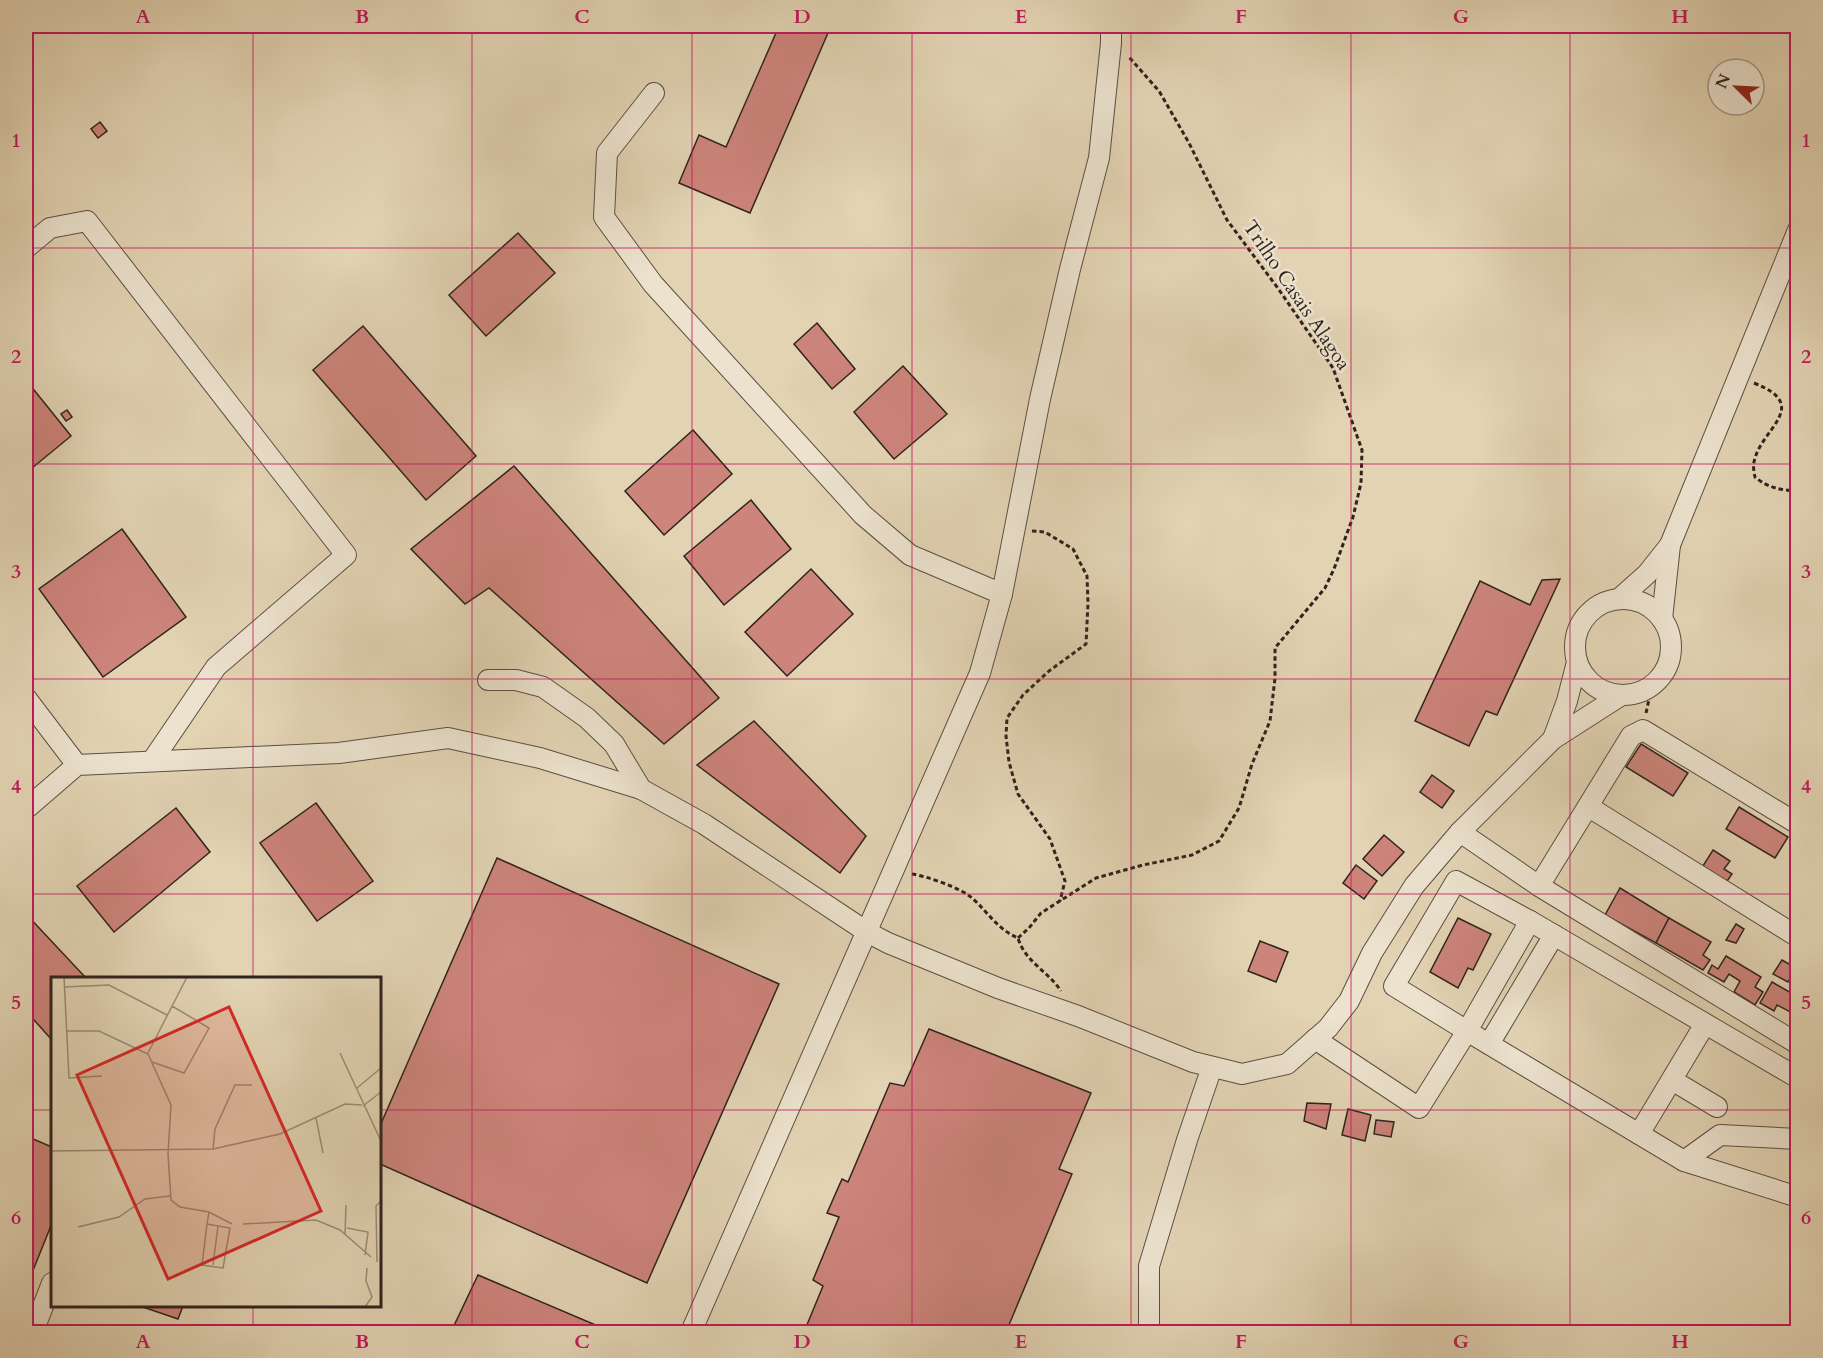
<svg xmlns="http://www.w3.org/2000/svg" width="1823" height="1358" viewBox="0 0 1823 1358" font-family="Cardo,serif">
<rect width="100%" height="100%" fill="#e2d3b3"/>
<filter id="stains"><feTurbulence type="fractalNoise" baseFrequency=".00333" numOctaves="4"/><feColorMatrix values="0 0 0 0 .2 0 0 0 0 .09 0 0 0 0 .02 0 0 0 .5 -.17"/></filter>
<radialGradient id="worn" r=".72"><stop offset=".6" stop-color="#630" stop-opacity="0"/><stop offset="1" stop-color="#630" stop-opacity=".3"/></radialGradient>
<g fill="#cd847b" stroke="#2f231e" stroke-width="1.5">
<polygon points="779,26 831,26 750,213 679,183 699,135 726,147"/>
<polygon points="100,122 107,131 98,138 91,129"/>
<polygon points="518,233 555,273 486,336 449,295"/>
<polygon points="817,323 855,369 832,389 794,344"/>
<polygon points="363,326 476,456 426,500 313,370"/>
<polygon points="903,366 947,414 894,459 854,412"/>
<polygon points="26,380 71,436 26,473"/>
<polygon points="67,410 72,417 66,421 61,414"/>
<polygon points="693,430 732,474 664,535 625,491"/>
<polygon points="514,466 719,698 664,744 489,588 465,604 411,549"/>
<polygon points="751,500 791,549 724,605 684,556"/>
<polygon points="122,529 186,617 103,677 39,589"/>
<polygon points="811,569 853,614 787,676 745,632"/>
<polygon points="1560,579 1497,715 1486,711 1469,746 1415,721 1480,581 1530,605 1542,580"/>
<polygon points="754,721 866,836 840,873 697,765"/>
<polygon points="1641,744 1688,773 1673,796 1626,767"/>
<polygon points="1432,775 1454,791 1442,808 1420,792"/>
<polygon points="316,803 373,881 317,921 260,843"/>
<polygon points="1739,807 1788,837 1775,858 1726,829"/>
<polygon points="176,808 210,852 114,932 77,886"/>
<polygon points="1384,835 1404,852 1382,876 1363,859"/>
<polygon points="1713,850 1730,861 1724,869 1732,874 1725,884 1701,869"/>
<polygon points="497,858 779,984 647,1283 380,1164 380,1126"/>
<polygon points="1356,865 1377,881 1364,899 1343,883"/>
<polygon points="1620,888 1669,918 1656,943 1605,915"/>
<polygon points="26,914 86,978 52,978 52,1040 26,1011"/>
<polygon points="1458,918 1491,934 1473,970 1468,968 1458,988 1430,972"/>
<polygon points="1669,918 1711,942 1703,955 1710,960 1703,970 1656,943"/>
<polygon points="1736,924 1744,929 1736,943 1726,940"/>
<polygon points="1260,941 1288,952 1276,982 1248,971"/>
<polygon points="1726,956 1761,977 1755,987 1763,992 1755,1005 1734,992 1740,981 1729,974 1724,982 1708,973 1712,965 1718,969"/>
<polygon points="1782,960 1796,968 1788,982 1773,974"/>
<polygon points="1772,982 1798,997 1798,1016 1777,1005 1774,1011 1760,1003"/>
<polygon points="929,1029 1091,1093 1059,1169 1072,1174 1006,1332 804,1332 823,1286 813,1280 839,1217 827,1213 842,1179 848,1182 890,1083 904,1086"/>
<polygon points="1307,1103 1331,1104 1326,1129 1304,1121"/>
<polygon points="1348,1109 1371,1115 1365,1141 1342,1135"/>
<polygon points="1376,1120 1394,1122 1391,1137 1374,1134"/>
<polygon points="26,1136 52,1147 52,1223 30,1278 26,1276"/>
<polygon points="478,1275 612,1332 451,1332"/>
<polygon points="140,1306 183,1306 178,1319"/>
</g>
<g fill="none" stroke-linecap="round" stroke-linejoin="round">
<g stroke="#5c4f43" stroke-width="22">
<g id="minor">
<polyline points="654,93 607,153 604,217 653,284 863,515 910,555 1002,594"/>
<polyline points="26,248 50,228 87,221 346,555 216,667 152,761"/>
<polyline points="1619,599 1647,574 1670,545"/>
<circle cx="1623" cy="647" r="48"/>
<polyline points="1662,619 1670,545 1798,230"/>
<polyline points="488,680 516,680 543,687 587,718 614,744 641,789"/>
<polyline points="26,698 77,765"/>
<polyline points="1553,739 1567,701 1577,662"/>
<polyline points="1589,807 1798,937"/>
<polyline points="26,809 77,765 339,753 448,738 540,758 641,789 704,824 867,932 888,943 998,988 1078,1016 1193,1062 1242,1074 1287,1064 1328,1028 1349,1001 1372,953 1414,886 1460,832 1553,739 1620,696"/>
<polyline points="1460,832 1539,886 1798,1044"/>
<polyline points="1539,886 1631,736 1643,730 1798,824"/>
<polyline points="1530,921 1467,1031 1684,1161 1798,1197"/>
<polyline points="1315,1039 1419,1108 1467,1031 1394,986 1456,881 1530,921 1798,1078"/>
<polyline points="1489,1044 1554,935"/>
<polyline points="1672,1080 1717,1107"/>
<polyline points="1639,1134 1705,1024"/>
<polyline points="1684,1161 1720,1135 1798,1139"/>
<polyline points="33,1332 52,1283"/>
<polyline points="691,1332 980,673 1002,594 1040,399 1070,269 1099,158 1111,43 1111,26"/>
<polyline points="1149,1332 1149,1266 1187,1140 1212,1067"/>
</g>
</g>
<g stroke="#2f231e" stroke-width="3" stroke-dasharray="4.5 3" stroke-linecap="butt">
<path d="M1754,383C1813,406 1760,429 1754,462C1753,467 1754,473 1755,477C1768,488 1780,490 1798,491"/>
<polyline points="1032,531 1045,532 1073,549 1087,576 1088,603 1086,644 1049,671 1023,695 1007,718 1006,736 1009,762 1018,794 1050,839 1065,881 1060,901"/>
<polyline points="1646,713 1652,686"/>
<path d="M912,874C926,876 961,888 972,898C988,912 997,929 1018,938C1025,962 1048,971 1061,991"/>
<polyline points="1018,938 1029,928 1041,913 1096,878 1143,865 1192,855 1219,841 1239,808 1252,764 1270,721 1275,678 1275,648 1325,588 1334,569 1353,517 1361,483 1362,450 1333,368 1277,287 1227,220 1189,143 1159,91 1129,57"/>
</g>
<use href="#minor" stroke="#ece2ce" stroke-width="20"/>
</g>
<path fill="none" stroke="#c2185b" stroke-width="1.5" stroke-opacity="0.55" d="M253,26V978M472,26V1332M692,26V1332M912,26V1332M1131,26V1332M1351,26V1332M1570,26V1332M26,248H1798M26,464H1798M26,679H1798M26,894H1798M26,1110H52M380,1110H1798M253,1306V1332"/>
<g text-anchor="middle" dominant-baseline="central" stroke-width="5" stroke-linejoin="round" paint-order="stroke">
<g font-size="20" fill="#2f231e" stroke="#ece2ce">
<text transform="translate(1297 295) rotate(56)">Trilho Casais Alagoa</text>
</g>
</g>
<g transform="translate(51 977)">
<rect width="330" height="330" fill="#e2d3b3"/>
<path fill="none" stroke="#9a8d77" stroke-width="1.5" d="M13,0L18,101L51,99M13,10L58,8L116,38M16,54H48L97,77L120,128L117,177L120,223L129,230L158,235L181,247M97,76L136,0M289,76L330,164M101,85L133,96L158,51L121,29M306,111L330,91M312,129L330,115M265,141L272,176M162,172L164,152L184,108H201M0,174L162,172L229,157L294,127L311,128M156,247L179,251L172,291L151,288L156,247L158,235M192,247L265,243L289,253L320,280M27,250L68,240L94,222L119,219M296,251L317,255L314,278M294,258L295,228M326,285L325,229L330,224M162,288L167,249M314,330L321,320L315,304L316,291"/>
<path fill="#d62828" fill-opacity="0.15" stroke="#d62828" stroke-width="3" d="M178,30L270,234L117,302L26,98Z"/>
<rect width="330" height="330" fill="none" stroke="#2f231e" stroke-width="3"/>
</g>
<rect width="1823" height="1358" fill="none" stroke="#e2d3b3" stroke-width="66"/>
<g transform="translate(1736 87) rotate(294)"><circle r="28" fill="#ece2ce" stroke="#a09688" stroke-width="1.5"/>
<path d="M0-4.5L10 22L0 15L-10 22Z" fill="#8f2418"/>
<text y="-9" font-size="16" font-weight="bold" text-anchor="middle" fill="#2f231e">N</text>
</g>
<rect x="33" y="33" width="1757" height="1292" fill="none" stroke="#c2185b" stroke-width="2"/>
<g font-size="20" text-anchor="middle" font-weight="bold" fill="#c2185b">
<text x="143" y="23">A</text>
<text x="362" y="23">B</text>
<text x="582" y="23">C</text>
<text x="802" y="23">D</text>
<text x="1021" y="23">E</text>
<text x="1241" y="23">F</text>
<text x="1461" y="23">G</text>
<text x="1680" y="23">H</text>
<text x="16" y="147">1</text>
<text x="1806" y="147">1</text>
<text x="16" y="363">2</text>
<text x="1806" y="363">2</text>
<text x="16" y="578">3</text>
<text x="1806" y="578">3</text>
<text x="16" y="793">4</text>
<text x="1806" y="793">4</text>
<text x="16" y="1009">5</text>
<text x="1806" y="1009">5</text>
<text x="16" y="1224">6</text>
<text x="1806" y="1224">6</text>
<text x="143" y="1348">A</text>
<text x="362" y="1348">B</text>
<text x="582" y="1348">C</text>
<text x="802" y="1348">D</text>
<text x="1021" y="1348">E</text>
<text x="1241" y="1348">F</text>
<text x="1461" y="1348">G</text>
<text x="1680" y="1348">H</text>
</g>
<rect width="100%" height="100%" filter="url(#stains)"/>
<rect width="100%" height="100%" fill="url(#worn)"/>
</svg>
